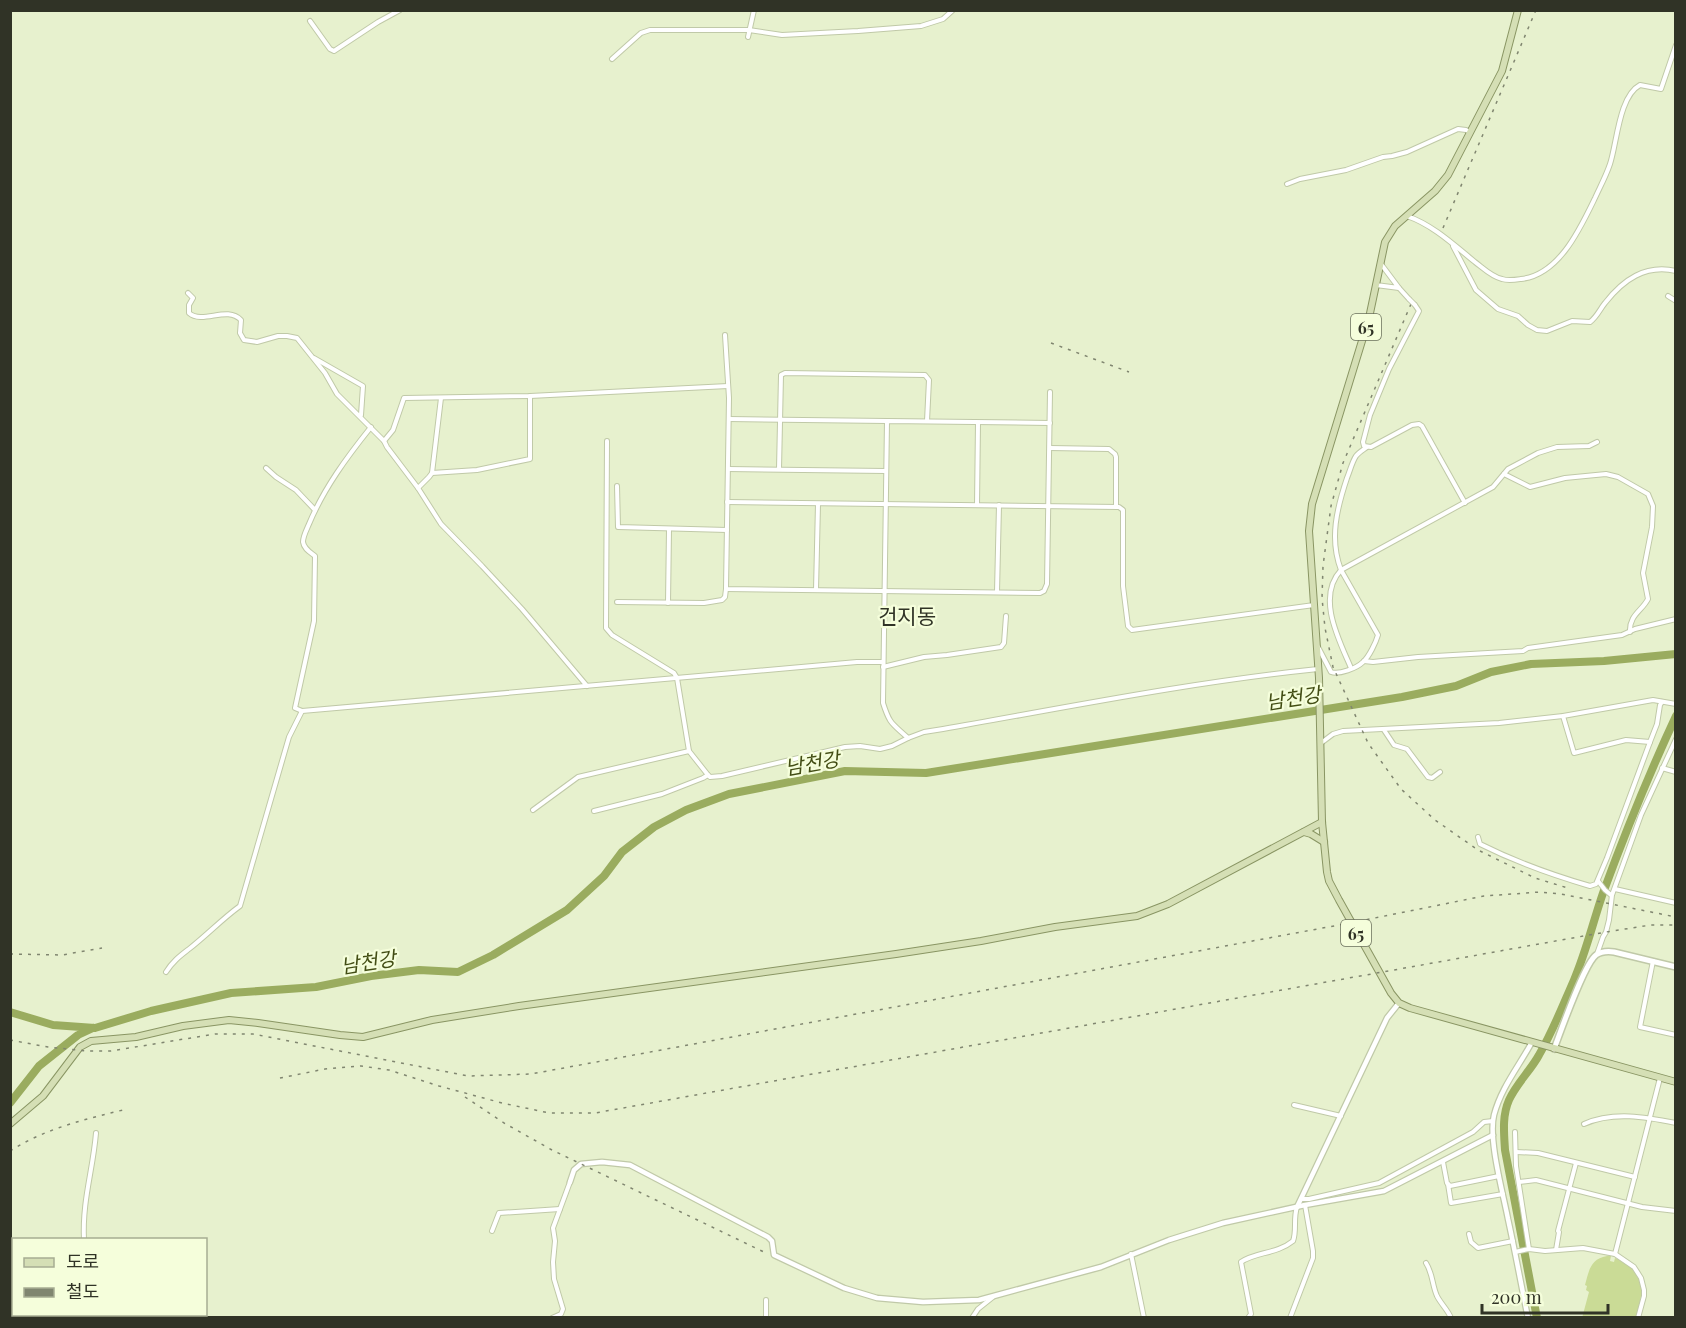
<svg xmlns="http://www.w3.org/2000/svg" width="1686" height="1328" viewBox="0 0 1686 1328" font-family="'Playfair Display','Noto Sans KR',serif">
<rect width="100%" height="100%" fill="#e7f1ce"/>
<path fill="#cadb96" d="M1607,1256H1611L1610,1261L1614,1262L1615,1258C1648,1267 1643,1292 1637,1317L1582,1318L1589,1292L1586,1290L1587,1286L1585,1285C1589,1271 1590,1259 1607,1256Z"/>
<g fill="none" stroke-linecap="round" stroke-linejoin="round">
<g stroke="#9aac5f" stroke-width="8">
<polyline points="10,1012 53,1025 95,1028 151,1011 231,993 316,987 371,976 419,970 458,972 493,955 567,910 604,876 622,852 654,827 686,810 729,794 845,771 926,773 1402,697 1456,686 1491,672 1531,664 1604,661 1676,654"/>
<polyline points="10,1103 39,1066 78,1035 93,1028"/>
<path d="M1537,1318L1505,1150C1504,1133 1502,1116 1509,1100C1516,1084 1531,1070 1539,1055C1553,1031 1563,1005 1574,980C1586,952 1593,922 1603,893C1625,833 1649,774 1676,716"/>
</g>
<g stroke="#c0c9a8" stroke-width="6">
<g id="minor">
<polyline points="310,21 330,49 334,51 378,22 400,10"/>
<polyline points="748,37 754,10"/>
<polyline points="612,59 641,33 650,30 749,30 782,35 858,31 921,26 943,19 953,10"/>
<polyline points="1287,184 1300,179 1346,170 1383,157 1392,156 1407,152 1458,129 1466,130 1470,132"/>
<path d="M1407,216C1433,225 1454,245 1475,262C1483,268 1492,277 1502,279C1508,281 1514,280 1521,279C1559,275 1580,229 1595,198C1600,187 1606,176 1610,164C1617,143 1619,96 1640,85L1661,89L1676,45"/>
<path d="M1453,246L1476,290L1498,309L1518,316L1528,325L1537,330L1547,331L1572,321L1590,322C1597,317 1600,309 1605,303C1623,280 1645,264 1676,271"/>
<polyline points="1376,285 1399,288 1381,264"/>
<polyline points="1399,288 1409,299"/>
<path d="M188,293L193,298L189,305V313C203,325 227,305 241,320L240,333L244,340L257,342L278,336H287L297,338L325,373L337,394L384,441L387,447L418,488L441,524L482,566L522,609L587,686"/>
<polyline points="1668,296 1676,301"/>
<polyline points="1415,305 1419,311 1389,369 1370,415 1363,442 1364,446 1371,447 1412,425 1419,424 1422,426 1465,503"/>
<polyline points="725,335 729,398 726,589 1040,593 1044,591 1047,584 1050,392"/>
<polyline points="314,358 363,386 361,415"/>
<polyline points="729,419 887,421"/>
<path d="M1050,423L887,421L883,703C890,725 892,723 908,738L924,732L943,729C1068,707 1192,682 1318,669"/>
<path d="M371,427C347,457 324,488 309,524C307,529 303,536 303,542C304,549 310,552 315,556L314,621L295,708L302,711L857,662H883"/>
<polyline points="384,441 393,430 404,398 530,396 728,386"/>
<polyline points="607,441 606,628 612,635 674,673 677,678 689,751 708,775 710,777 722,776 845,747 860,746 880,749 892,746 908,738"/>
<polyline points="1050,448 1109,449 1115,454 1116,457 1116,507"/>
<polyline points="266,468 276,477 296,490 315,510"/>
<polyline points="728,469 886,471"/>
<polyline points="779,469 781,375 785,373 925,375 929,380 927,421"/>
<polyline points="432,473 441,398"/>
<path d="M1504,474L1530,487L1565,478L1606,474L1618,477L1648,494L1653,506L1652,527L1643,573L1648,599C1642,611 1629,615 1630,632"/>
<polyline points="617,486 618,527 727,530"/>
<polyline points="418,488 429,477 432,473 477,470 530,459 530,396"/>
<polyline points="727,502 1119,507 1123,510 1123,586 1128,626 1132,630 1314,605"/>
<polyline points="977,505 978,423"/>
<polyline points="816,590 818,504"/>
<polyline points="997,592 999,505"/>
<polyline points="617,602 704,603 722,600 725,597 726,589"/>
<polyline points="668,603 669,529"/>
<path d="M1318,647L1331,672C1339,675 1357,668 1363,662C1369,657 1376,642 1378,635L1341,570C1329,539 1337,508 1347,478C1350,471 1352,462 1356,456C1359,452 1363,450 1367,447"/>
<polyline points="1364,661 1373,662 1418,657 1523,651 1528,648 1622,635 1635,629 1676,619"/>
<polyline points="883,667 924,657 947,655 1001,647 1004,643 1006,616"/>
<path d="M1351,668C1339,640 1316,597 1341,570L1493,487L1508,469L1538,453L1557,447L1589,446L1597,442"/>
<polyline points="1563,716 1574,753 1626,740 1650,742"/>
<polyline points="1384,730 1394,745 1407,749 1428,777 1432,778 1440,772"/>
<polyline points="1321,743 1333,734 1343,731 1499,723 1563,716 1653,700 1676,704"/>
<polyline points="1662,768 1676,772"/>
<polyline points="533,810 578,777 689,751"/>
<polyline points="594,811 662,794 703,778 708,775"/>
<path d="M1478,837L1480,844C1516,862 1552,875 1590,886L1596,884L1607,858L1650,742L1657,724L1660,705L1662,702"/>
<polyline points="1598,881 1605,890 1611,895"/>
<polyline points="1615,889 1676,903"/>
<polyline points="1597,954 1603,937 1606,932 1609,920 1612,895 1641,815 1676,739"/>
<polyline points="1653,961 1640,1027 1676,1035"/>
<path d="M166,972C173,961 180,956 189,949C207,935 222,919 240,906L289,737L302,711"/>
<polyline points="1294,1105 1341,1116"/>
<path d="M1584,1124C1613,1111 1646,1117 1676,1123"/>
<polyline points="1515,1132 1516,1166 1529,1249"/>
<polyline points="1516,1152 1538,1153 1635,1177"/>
<polyline points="1443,1162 1447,1183 1450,1186 1499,1176"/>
<polyline points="1519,1182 1536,1180 1642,1207 1676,1211"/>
<polyline points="1448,1184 1451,1203 1503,1194"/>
<polyline points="1301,1199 1309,1199 1379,1183 1473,1132 1484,1122 1493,1121"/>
<polyline points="492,1231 499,1213 560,1209"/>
<polyline points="1469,1234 1471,1242 1478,1248 1513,1241"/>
<path d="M84,1240C82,1201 93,1170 96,1133"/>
<polyline points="1556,1250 1559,1232 1558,1231 1576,1163"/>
<polyline points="1515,1252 1529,1249 1545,1251 1583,1248 1615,1254 1634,1267 1641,1278 1644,1290 1644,1296 1638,1318"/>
<polyline points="1131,1254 1144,1318"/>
<polyline points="1615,1254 1660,1078"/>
<path d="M1426,1263C1433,1274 1432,1285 1437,1296C1441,1304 1448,1310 1451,1318"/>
<polyline points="766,1300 766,1318"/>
<polyline points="81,1318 82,1314"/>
<polyline points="552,1318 561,1314 563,1309 554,1279 553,1262 555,1241 553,1228 570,1182"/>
<polyline points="972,1318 978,1309 993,1297"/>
<path d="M1248,1318L1251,1314L1241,1262C1255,1252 1277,1254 1293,1241C1297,1230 1293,1219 1297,1207"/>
<polyline points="1290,1318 1313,1258 1313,1251 1305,1205"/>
</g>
</g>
<g stroke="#c0c9a8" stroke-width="7">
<g id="tertiary">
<polyline points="570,1182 574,1170 581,1164 602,1162 630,1165 768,1237 772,1241 774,1255 844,1288 877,1298 923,1302 979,1300 1101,1267 1169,1240 1223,1223 1305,1205 1384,1191 1493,1135"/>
<polyline points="1297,1207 1387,1018 1399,1003"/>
<path d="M1528,1318C1521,1284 1515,1251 1508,1219C1503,1193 1488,1139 1494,1115C1501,1088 1519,1066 1532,1042"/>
</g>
</g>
<g stroke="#c0c9a8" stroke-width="8">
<path id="secondary" d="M1554,1049C1561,1031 1584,964 1596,955C1602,951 1607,951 1614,952L1676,967"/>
</g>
<g stroke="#899563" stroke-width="8">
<g id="primary">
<polyline points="1518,10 1502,71 1448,175 1435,191 1395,226 1385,242 1369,318 1312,504 1309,531 1319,678 1322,822 1327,872 1329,881 1339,900 1391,993 1399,1003 1410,1008 1676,1082"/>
<polyline points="1304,832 1311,834 1324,842"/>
<polyline points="10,1124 43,1096 80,1047 91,1041 136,1037 183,1026 229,1020 258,1023 340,1035 363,1037 432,1020 519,1006 896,954 981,941 1055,927 1137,916 1168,904 1322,822"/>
</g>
</g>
<use href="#minor" stroke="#fff" stroke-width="4"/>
<use href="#tertiary" stroke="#fff" stroke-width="4.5"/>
<use href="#secondary" stroke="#fff" stroke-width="5"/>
<use href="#primary" stroke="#d5dfb5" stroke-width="6"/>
<g stroke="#808670" stroke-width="1.5" stroke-dasharray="3 6" stroke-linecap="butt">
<polyline points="1443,228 1536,10"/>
<polyline points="1411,304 1343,463 1331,506 1323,566 1322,598 1325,628 1333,667 1368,743 1401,789 1435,820 1478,850 1535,878 1571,889"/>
<polyline points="1051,343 1129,372"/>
<polyline points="10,954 62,955 102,948"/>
<polyline points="10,1040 48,1047 87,1051 111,1051 215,1034 253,1034 468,1076 531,1074 1350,923 1484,896 1540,892 1561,894 1676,917"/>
<polyline points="280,1078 325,1069 361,1066 389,1070 439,1086 502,1103 549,1113 595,1113 1606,932 1651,925 1676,925"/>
<polyline points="465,1097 504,1123 552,1150 766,1253"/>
<path d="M10,1151C46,1128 86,1119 127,1109"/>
</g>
<g stroke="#c0c9a8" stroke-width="6" stroke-linecap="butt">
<polyline id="minor-bridge" points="1409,299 1415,305"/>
</g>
<use href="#minor-bridge" stroke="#fff" stroke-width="4"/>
</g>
<g text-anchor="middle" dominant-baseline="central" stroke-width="4.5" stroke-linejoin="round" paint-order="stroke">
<g fill="#f5fedb" stroke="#6b705c" stroke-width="1.5">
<rect x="1351" y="314" width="30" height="26" rx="4.5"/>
<rect x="1341" y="920" width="30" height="26" rx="4.5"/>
</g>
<g font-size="16" font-weight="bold" fill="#303326">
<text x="1366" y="327">65</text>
<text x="1356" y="933">65</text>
</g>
<g font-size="20" font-style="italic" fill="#424d14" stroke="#f5fedb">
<text transform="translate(1293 697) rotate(-9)">남천강</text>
<text transform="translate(812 762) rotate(-10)">남천강</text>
<text transform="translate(368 961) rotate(-9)">남천강</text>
</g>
<g font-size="21" fill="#303326" stroke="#f5fedb">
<text x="907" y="615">건지동</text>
</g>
</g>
<rect width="1686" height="1328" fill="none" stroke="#303326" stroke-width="24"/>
<rect x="12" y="1238" width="195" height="78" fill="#f5fedb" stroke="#a6ad93" stroke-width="1.5"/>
<rect x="24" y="1258" width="30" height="9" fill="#d5dfb5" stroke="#a6ad93" stroke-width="1.5"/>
<text x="66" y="1268" font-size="18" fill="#303326">도로</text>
<rect x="24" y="1288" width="30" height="9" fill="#808670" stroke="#a6ad93" stroke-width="1.5"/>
<text x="66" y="1298" font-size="18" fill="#303326">철도</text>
<path d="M1482 1304v9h126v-9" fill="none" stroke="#303326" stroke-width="3"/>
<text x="1491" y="1304" font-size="18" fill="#303326" stroke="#f5fedb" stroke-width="4.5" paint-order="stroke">200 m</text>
</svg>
